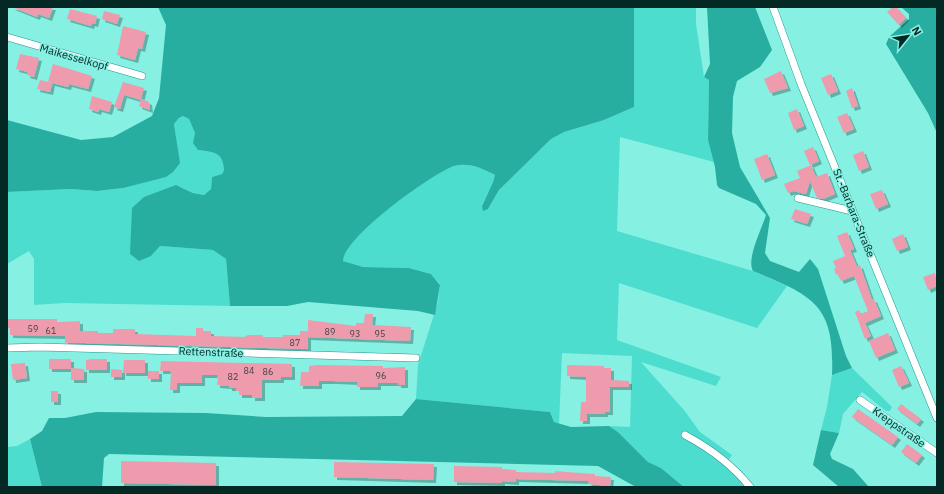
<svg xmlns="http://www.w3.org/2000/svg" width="944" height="494" viewBox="0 0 944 494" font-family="'IBM Plex Sans',sans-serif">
<defs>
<filter id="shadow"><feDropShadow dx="3" dy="3" stdDeviation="0" flood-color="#0004"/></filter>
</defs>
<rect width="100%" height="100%" fill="#86f0e3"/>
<g fill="#4dddce">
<path d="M634,7H696V24L704,77L709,80L708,140L714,162L620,137L617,231L753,271L787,286L757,328L619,283L617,340L721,377L716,386L641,362L684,410L700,432L732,455L725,465L746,487H684L661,468L648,462L618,432L609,426L630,427L632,356L562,353L559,424L554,422L550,412L416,399L418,365L438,302L440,284L431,274L409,268L362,267L343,261C343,258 343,255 344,252C359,229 428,174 454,166C468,162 482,168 495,175L493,182L482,205L488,209L499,190L551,139L564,132L604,120L634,107Z"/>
<path d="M183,116L189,119L195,133L194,143L198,150C214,152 223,152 224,170L222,174L212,177L211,189L204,195L193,193L181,187L151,256L160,246L213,250L226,259L230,306L64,303L34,305V259L29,251L7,264V192L71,189L97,191L123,188L177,145L174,124L179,118Z"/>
<polygon points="852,368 892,407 890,411 886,411 862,392 843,414 839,433 821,430 827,407 832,375"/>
<polygon points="30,439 42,487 7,487 7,447 17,446"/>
</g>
<g fill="#27aea1">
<path d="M158,7H634V107L604,120L564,132L551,139L499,190L488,209L483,211L482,206L493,182L495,175C482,168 468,162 454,166C431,174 343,238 343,261L363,267L409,268L431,274L440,285L435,315L418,311L308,302L287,306H230L226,259L213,250L160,246L151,256L139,261L130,254L132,208L144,197L176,185L193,193L204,195L211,189L212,177L222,174L224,170C223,152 214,152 198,150L193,143L195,133L189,119L183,116L179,118L174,124L180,163L173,172L166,177L123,188L97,191L71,189L7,192V120L81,140L113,137L152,116L159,98L166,25Z"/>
<path d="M707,7H755L772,50L760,67L737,81L733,97L732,133L740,167L770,218L765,253L770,261L799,272L810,259L818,269L846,356L852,368L832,375C835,304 813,296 753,271C746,259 762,228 766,215L756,204L719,188L717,185L715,167L708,140L709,80L704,77L710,64Z"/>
<polygon points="901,7 937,7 937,133 928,113 886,44 889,37 909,19 909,14"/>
<polygon points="416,399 550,412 554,422 571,427 609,426 618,432 648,462 661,468 684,487 636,487 598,466 109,454 104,458 102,487 42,487 30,439 42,431 49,418 65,418 96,412 206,413 266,417 402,416"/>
<polygon points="821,430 839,433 830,454 832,459 853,469 869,487 839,487 813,465"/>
</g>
<g fill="#ed9bad" filter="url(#shadow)">
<polygon points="12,7 53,7 49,18 38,14 37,17"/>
<polygon points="893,7 896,7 906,18 899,25 887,12"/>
<polygon points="70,9 97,16 95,24 92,23 91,26 67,19"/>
<polygon points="104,11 120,15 117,24 102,19"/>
<polygon points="123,26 146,32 142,49 138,48 135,60 117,55"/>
<polygon points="20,54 39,58 34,77 27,75 28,72 16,69"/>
<polygon points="53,64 92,76 88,89 69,84 68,87 48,82"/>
<polygon points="781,71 788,88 770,93 764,79"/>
<polygon points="831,74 838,91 828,95 821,78"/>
<polygon points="40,80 52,83 50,92 37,89"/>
<polygon points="123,82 144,88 141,99 149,102 150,110 139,106 141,100 121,94 124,95 120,109 114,107"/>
<polygon points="852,88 858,106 852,108 846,91"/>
<polygon points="92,96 112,102 109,112 99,109 98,112 89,109"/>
<polygon points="797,109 804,126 794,130 788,113"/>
<polygon points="847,113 854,129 844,133 837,117"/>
<polygon points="813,147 819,161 810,165 804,151"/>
<polygon points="863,151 869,167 859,171 853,155"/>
<polygon points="767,154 775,175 762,180 754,159"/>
<polygon points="811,165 816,177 827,173 835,194 823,199 817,198 810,181 806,194 793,191 788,193 784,184 800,178 797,171"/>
<polygon points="882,190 888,204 876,209 870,194"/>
<polygon points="795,209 811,214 807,224 791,219"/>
<polygon points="847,232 854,249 850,250 857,267 860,265 872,300 874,299 881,316 865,323 871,336 865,339 855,312 859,310 861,314 868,311 854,276 841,281 838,274 836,275 834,269 836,268 833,261 845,256 837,236"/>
<polygon points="903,234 908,247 897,251 892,239"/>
<polygon points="935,273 937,286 928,290 923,277"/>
<polygon points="365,314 373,314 372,325 411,327 410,341 308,337 308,349 300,349 84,343 65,343 65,336 10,335 10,328 7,328 7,319 57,319 57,322 80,321 80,331 98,331 98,333 113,333 113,329 135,329 135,334 196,336 196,328 203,328 203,331 211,331 211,336 245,337 245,336 249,335 263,335 263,337 283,337 283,335 300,335 300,331 308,331 308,320 356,326 356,323 364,323"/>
<polygon points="888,333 895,350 876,358 869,341"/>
<polygon points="49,359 71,359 71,368 84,369 84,380 71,380 71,369 49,369"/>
<polygon points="92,359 107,359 107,370 86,370 86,360"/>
<polygon points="124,360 145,360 145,373 123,373"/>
<polygon points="161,361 292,364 292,377 281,377 281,380 262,380 262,398 252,398 252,395 239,395 239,391 236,391 236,388 229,388 229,386 217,385 218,375 202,375 202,383 177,383 177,390 170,390 171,371 160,371"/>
<polygon points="25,363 27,378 13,380 11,364"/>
<polygon points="318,365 383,366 383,368 405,367 405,385 398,385 398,383 378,383 378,387 357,387 357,382 334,381 319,381 319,386 300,386 301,372 309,372 309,366"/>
<polygon points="567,365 604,366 604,368 611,368 611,380 629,381 629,387 610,387 610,412 605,412 605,414 587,414 587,421 580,421 581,402 586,402 586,377 567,376"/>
<polygon points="901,366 909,383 899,387 892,370"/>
<polygon points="111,369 122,370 122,377 111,377"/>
<rect x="148" y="371" width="11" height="8"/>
<rect x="51" y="391" width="7" height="11"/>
<polygon points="901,404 921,419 917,424 897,409"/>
<polygon points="858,409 898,437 892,445 852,417"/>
<polygon points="907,444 922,455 916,463 901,452"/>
<polygon points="121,461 216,463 216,485 121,483"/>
<polygon points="334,462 434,464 433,480 334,477"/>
<polygon points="454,466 502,467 502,469 516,470 516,472 555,473 555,471 566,472 595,474 595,476 611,477 610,486 588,484 589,481 516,479 516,482 502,481 502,483 454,482"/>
</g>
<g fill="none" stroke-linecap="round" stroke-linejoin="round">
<g stroke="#21988d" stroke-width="8">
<g id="street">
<polyline points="773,7 801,84 937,418"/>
<polyline points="7,37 142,76"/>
<polyline points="798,198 852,211"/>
<polyline points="7,348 40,347 416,358"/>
<polyline points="860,400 937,453"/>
<path d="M685,435C711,449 732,464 750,487"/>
</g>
</g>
<use href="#street" stroke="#fff" stroke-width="7"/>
</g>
<g text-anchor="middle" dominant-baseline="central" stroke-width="3" stroke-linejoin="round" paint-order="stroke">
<g font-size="9" fill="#3e4546">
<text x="33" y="328">59</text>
<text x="51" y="330">61</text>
<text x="330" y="331">89</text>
<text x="355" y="333">93</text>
<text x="380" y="333">95</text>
<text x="295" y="342">87</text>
<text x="249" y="370">84</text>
<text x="268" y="371">86</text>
<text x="381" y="375">96</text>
<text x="233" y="376">82</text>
</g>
<g font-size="11" fill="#042824" stroke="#86f0e3">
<text transform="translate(74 57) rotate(16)">Maikesselkopf</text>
<text transform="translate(854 213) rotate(68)">St.-Barbara-Straße</text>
<text transform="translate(211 352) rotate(2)">Rettenstraße</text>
<text transform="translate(899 427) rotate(35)">Kreppstraße</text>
</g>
</g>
<rect width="944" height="494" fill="none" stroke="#042824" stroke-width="16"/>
<g transform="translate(908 36) rotate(60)" stroke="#86f0e3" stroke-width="3" paint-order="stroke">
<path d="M0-3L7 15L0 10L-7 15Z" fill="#042824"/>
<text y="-6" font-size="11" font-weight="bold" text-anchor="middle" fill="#042824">N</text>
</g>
</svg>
